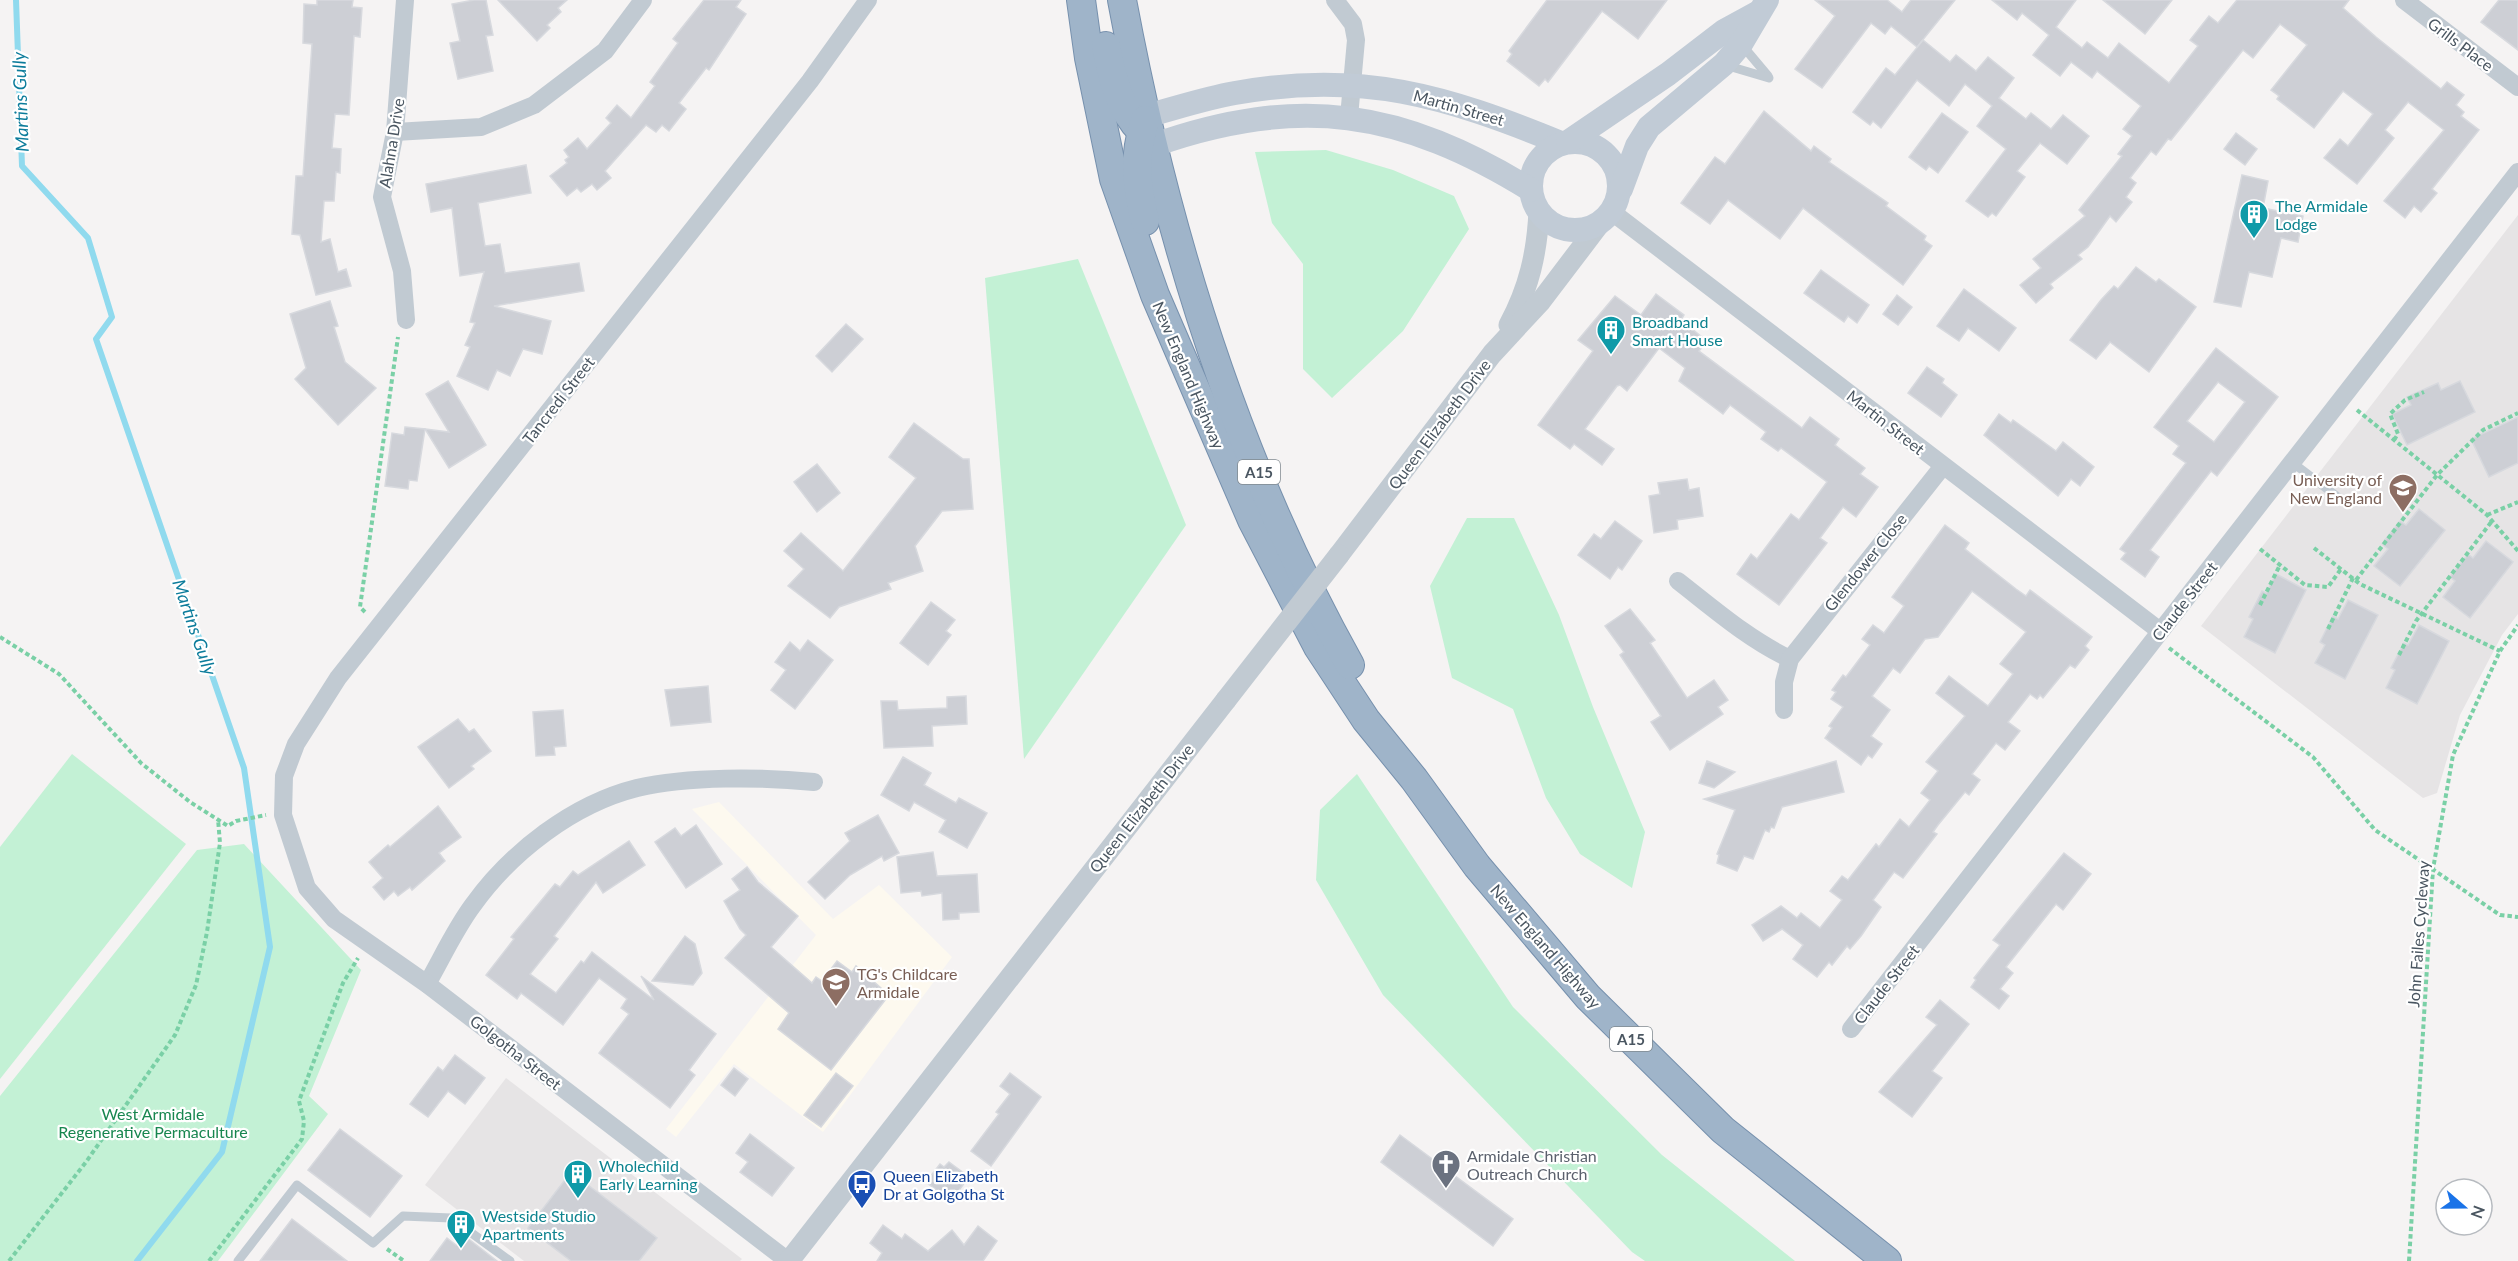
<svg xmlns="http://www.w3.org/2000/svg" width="2518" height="1261" viewBox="0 0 2518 1261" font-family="Lato,sans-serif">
<rect width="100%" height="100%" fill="#f5f3f3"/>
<polygon fill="#fdf9ef" points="719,802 833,919 879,885 952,957 823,1132 734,1064 676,1137 666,1129 816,935 692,809"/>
<g fill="#e6e4e5">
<polygon points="2518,215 2518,614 2502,635 2460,715 2437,793 2423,798 2201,626"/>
<polygon points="506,1078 742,1259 740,1261 524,1261 425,1185"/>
</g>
<g fill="#c3f1d5">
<polygon points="1326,150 1393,170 1454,196 1469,229 1403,331 1332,398 1303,369 1303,264 1272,223 1255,152"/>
<polygon points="1078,259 1186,525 1024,759 985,278"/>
<polygon points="1467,518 1514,518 1559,615 1593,707 1645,832 1632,888 1580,854 1546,798 1513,709 1452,678 1430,586"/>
<polygon points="72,754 186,844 0,1079 0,847"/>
<polygon points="1357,774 1513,1007 1662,1155 1795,1261 1645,1261 1632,1252 1383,995 1316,880 1320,810"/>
<polygon points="244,844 361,970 309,1096 328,1114 218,1261 0,1261 0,1096 197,850"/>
</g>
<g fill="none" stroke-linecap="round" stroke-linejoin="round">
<polyline stroke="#90daee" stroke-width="6" points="16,0 22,166 88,238 112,317 96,339 244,768 270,947 222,1152 137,1261"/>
</g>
<g fill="#cdcfd5" stroke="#d7d9de" stroke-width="1.5" fill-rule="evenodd">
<polygon points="317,0 353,0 352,7 362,8 360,37 354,36 349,115 335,114 332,148 341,149 340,173 336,172 334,201 324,201 321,242 330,239 338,272 346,269 351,286 316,295 300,235 292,234 296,176 303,176 312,44 303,43 304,4 317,5"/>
<polygon points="474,0 486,0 493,35 486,36 493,71 458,79 450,43 460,41 452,4"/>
<polygon points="498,0 567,0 558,8 561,12 547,25 550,28 537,41"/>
<polygon points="704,0 741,0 736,7 746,14 709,70 706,68 679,103 686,109 669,131 662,125 656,132 646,125 605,171 611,178 597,190 592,184 581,192 577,188 567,196 550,176 567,163 565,160 569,157 564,150 578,138 587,149 611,123 606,118 617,105 631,118 655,86 650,82 678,43 673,39"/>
<polygon points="1547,0 1667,0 1638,39 1602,11 1548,82 1545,79 1539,86 1507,61 1512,54 1509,51"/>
<polygon points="1815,0 1887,0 1902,12 1911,0 1955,0 1917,47 1891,26 1885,34 1871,23 1822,88 1795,69 1835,16"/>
<polygon points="1992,0 2076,0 2056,27 2082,48 2087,42 2108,58 2119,43 2169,83 2198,46 2190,40 2209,16 2218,23 2237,0 2349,0 2343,8 2376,37 2441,89 2447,82 2464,95 2456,105 2464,112 2461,116 2479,130 2432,189 2437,193 2421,212 2414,206 2405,218 2384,201 2444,130 2408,102 2385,130 2394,138 2357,184 2324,158 2340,139 2348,146 2373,114 2343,91 2314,128 2277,99 2279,96 2271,90 2307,45 2280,24 2253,58 2243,50 2171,140 2168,139 2156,155 2151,151 2130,178 2136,183 2126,197 2132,202 2116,222 2110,216 2088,247 2078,255 2082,259 2050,284 2053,288 2036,303 2020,285 2041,268 2033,259 2085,216 2079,210 2122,156 2118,154 2132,136 2123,129 2141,106 2097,71 2092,78 2071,62 2060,76 2033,55 2049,35 2022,13 2017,20"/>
<polygon points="2103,0 2172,0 2145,34"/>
<polygon points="2499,0 2518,0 2518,50 2481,22"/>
<polygon points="1923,40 1950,62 1956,55 1976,71 1988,57 2014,78 1999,98 2026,119 2031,113 2051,129 2063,115 2089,136 2067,164 2040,143 2017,171 2025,177 1996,216 1992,213 1988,217 1966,201 2006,149 1977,126 1992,106 1965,84 1949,106 1917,80 1881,128 1873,121 1870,125 1853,112 1886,68 1895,75"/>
<polygon points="1764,111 1811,151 1814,146 1831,159 1829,162 1888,203 1886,206 1926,236 1924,240 1932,246 1903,285 1803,208 1780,239 1728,200 1710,224 1681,203 1715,157 1725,164"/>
<polygon points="1942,113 1968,132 1938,173 1929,166 1926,170 1909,157"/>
<polygon points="2236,133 2257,149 2245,165 2224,149"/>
<polygon points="526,165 531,193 478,203 485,246 500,244 505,273 579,263 584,291 494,306 551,321 542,354 523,349 510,376 497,370 488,390 457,376 470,347 465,345 475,323 470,322 484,272 460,276 452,208 431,212 426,184"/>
<polygon points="2242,175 2268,181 2263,208 2303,216 2298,242 2281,238 2272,277 2249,272 2241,307 2214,302"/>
<polygon points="2136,267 2156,282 2159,279 2196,307 2149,372 2110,342 2096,359 2070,340 2101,300 2114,286 2118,289"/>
<polygon points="1821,270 1869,305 1857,323 1848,316 1844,322 1804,293"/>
<polygon points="1964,289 2016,328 1999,351 1968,328 1959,341 1937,326"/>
<polygon points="1656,294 1684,315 1681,320 1707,341 1699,351 1802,428 1810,417 1839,439 1835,445 1865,468 1860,474 1878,487 1856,517 1843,507 1820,538 1827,543 1779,605 1737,574 1751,554 1757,559 1791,514 1799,520 1827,482 1781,448 1778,451 1761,439 1766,432 1730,405 1723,414 1679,381 1685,368 1659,348 1627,391 1620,385 1617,386 1585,429 1614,449 1602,465 1574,444 1570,449 1538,425 1593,351 1578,340 1615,296 1641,315"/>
<polygon points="1897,295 1912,307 1898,325 1883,314"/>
<polygon points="330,301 338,326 334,327 345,362 376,388 338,425 295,379 306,368 290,314"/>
<polygon points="846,324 863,339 832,372 816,356"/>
<path d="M2216,348L2278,397L2217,476L2211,471L2150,550L2159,557L2145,577L2121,559L2126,553L2120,549L2186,463L2173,454L2179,446L2154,427ZM2218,382L2245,402L2214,442L2187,421Z"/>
<polygon points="1927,367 1944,379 1942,383 1957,395 1941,417 1908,393"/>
<polygon points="448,381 486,445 449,468 425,429 449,432 426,394"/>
<polygon points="2460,381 2475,412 2407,445 2392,414 2411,405 2407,397 2438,383 2441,390"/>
<polygon points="1999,414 2011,423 2013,420 2056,451 2063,442 2094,467 2080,486 2071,479 2058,496 1984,435"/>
<polygon points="2518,417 2518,463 2489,477 2471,439"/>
<polygon points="914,423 963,459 969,459 973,509 942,511 915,546 923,571 888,583 891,589 839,607 830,618 788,586 804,569 784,551 801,533 843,571 916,478 889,457"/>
<polygon points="405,427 425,429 417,481 409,480 408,489 385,486 392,433 404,435"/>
<polygon points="817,464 840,493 817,512 794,482"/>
<polygon points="1687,479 1689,490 1699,488 1703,516 1677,520 1678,529 1654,533 1649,496 1660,494 1658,483"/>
<polygon points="2419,509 2445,530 2400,586 2374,566 2388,549 2382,544 2400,521 2406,525"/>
<polygon points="1615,521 1642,541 1622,570 1618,567 1610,579 1578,555 1594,534 1601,539"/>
<polygon points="1945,525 1969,543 1965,549 2016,589 2026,596 2030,590 2092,637 2085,646 2089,650 2075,668 2070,665 2043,698 2040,695 2037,699 2030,694 2008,722 2020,731 2005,750 1996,743 1972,774 1980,780 1969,795 1965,792 1938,825 1933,832 1937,834 1903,878 1894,872 1873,900 1881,907 1861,936 1850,949 1847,946 1832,965 1829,962 1817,977 1793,959 1803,945 1782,929 1763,941 1752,925 1781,906 1797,918 1801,913 1820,928 1842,900 1830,891 1842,876 1848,880 1876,844 1879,847 1900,819 1909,827 1930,800 1921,793 1938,771 1926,762 1965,716 1936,693 1949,676 1988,706 2013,674 2000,664 2026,632 1972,591 1938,637 1925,639 1900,673 1893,668 1872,696 1890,710 1871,736 1882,744 1872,758 1868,755 1861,765 1825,738 1832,728 1829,726 1843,707 1831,699 1836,692 1832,690 1843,675 1846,677 1870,645 1862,639 1873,625 1884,633 1904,606 1892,597"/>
<polygon points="2486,541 2513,562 2470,618 2443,597 2455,581 2450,577 2468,554 2473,558"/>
<polygon points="2276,574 2306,590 2275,653 2244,637 2253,619 2249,617 2262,591 2266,593"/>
<polygon points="2348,600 2378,615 2345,679 2315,663 2325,645 2320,642 2333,616 2338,619"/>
<polygon points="931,602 955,620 946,631 951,635 928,665 900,643"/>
<polygon points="1630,609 1655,640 1650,643 1687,698 1714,680 1728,700 1718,707 1723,714 1670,750 1651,722 1661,716 1620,655 1624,652 1605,626"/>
<polygon points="2419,625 2449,641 2417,704 2386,688 2395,670 2391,668 2404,643 2408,645"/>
<polygon points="808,640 833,660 795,709 771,690 786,670 775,662 790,642 800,651"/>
<polygon points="708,686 711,722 671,726 665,690"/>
<polygon points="966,696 967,724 932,726 933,746 884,748 881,701 897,701 898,710 947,708 947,697"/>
<polygon points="563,710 566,746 554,747 555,755 536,756 533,712"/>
<polygon points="458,719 469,732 474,729 491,751 471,766 474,769 449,788 418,747"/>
<polygon points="903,757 931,773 924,785 956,803 959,798 987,813 967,848 939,832 946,820 914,802 909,811 881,795"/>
<polygon points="1707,761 1735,772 1714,788 1699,783"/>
<polygon points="1836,761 1844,792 1782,807 1774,828 1771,827 1769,832 1765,830 1753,859 1744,856 1737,871 1717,863 1719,855 1717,854 1735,810 1704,799"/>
<polygon points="438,806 461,837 439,853 445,861 412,890 410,887 398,896 394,891 384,900 373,887 383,878 369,862 388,845 390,847"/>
<polygon points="878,815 899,853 884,861 882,856 850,875 825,899 808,882 850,841 845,833"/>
<polygon points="696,825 722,864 686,888 655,842 675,828 681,836"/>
<polygon points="629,841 645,865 603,893 596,882 554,936 558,939 530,974 556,993 581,961 584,963 592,952 654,1000 641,976 716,1034 689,1070 695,1075 670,1108 599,1053 629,1014 621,1008 627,999 599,978 563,1025 521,993 517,999 486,975 514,939 511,937 555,884 560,887 573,871 578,875"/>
<polygon points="933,852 937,876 977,874 979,912 959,913 959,919 943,920 942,893 922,896 921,891 901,893 897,857"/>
<polygon points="2064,853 2091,874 2063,910 2056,904 2006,967 2013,973 2000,989 2009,996 1999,1009 1971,987 1976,980 1974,978 2000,945 1993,940"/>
<polygon points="747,867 758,882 798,916 771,947 812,983 816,977 822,981 837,961 852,972 856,966 889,995 831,1070 778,1029 789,1013 725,958 746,935 740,929 724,901 740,890 732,879"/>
<polygon points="685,936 695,944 702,973 693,985 652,981"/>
<polygon points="1940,1000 1969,1024 1932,1071 1942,1078 1912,1117 1879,1092 1937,1025 1926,1017"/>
<polygon points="455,1055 485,1078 465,1104 448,1091 428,1117 410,1104 438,1067 443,1071"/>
<polygon points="734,1068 748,1079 735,1096 721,1085"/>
<polygon points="836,1073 853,1086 821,1127 804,1115"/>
<polygon points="1010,1073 1041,1097 991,1166 971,1151 999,1114 996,1112 1010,1094 1000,1086"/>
<polygon points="340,1129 402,1176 370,1217 308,1170"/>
<polygon points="750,1134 794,1168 772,1196 740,1172 748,1162 736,1153"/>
<polygon points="1400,1135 1513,1219 1493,1246 1381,1162"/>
<polygon points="949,1162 969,1177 951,1201 926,1182 940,1164 944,1167"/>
<polygon points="571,1172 657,1238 639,1261 571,1261 528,1228"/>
<polygon points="292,1219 347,1261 260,1261"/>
<polygon points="883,1225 902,1239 905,1234 928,1251 952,1230 964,1245 978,1226 997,1241 983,1261 877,1261 882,1253 870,1243"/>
<polygon points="463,1235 470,1240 497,1261 430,1261 447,1238 456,1245"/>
</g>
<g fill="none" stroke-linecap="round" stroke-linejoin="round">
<g stroke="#7690ad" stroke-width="30">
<g id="trunk">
<polyline points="1081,0 1089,58 1114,179 1155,295 1252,520 1318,647 1366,720 1414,779 1477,866 1588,997 1723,1130 1887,1261"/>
<path d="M1122,0C1165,230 1235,460 1350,665"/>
<path d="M1106,46C1112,77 1119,109 1142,132"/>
<path d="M1145,221C1136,182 1133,159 1145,120"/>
</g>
</g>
<g stroke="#7ad0a6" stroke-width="4" stroke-dasharray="4.5 3" stroke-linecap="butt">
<polyline points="2357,410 2487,515 2518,551"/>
<polyline points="2394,440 2398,434 2390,414 2405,400 2424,392"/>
<polyline points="2487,515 2518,502"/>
<polyline points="2314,548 2360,584 2500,651"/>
<polyline points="2260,549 2305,585 2328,587 2341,569"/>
<polyline points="2356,580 2437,475 2483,430 2518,413"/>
<polyline points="2260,605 2280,565"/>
<polyline points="365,612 360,607 398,337"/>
<polyline points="2328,629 2353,578"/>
<polyline points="0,637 59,674 141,763 190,802 228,826 236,821 266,815"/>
<polyline points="2169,648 2313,757 2375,830 2500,915 2518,917"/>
<polyline points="2399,655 2416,621 2492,521"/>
<polyline points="387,1249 404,1261"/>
<polyline points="9,1261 86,1162 175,1035 196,985 207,932 220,843 218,819"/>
<polyline points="209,1261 302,1139 304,1121 299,1101 343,983 358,958"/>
<polyline points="2409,1261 2433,869 2453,755 2500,651 2518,625"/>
</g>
<g stroke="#c1cad2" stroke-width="9">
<polyline points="1742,45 1768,76"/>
<polyline points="1725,65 1769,78"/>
<polyline points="2293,463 2347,504"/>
<polyline points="238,1261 297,1185 373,1243 403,1216 451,1218 510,1261"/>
</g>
<g stroke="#c1cad2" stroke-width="18">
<polyline points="405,0 395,132 382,197 402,271 406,320"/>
<polyline points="1335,0 1353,24 1356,40 1349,117"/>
<polyline points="2404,0 2518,87"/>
<polyline points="395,132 481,127 534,105 605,51 643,0"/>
<polyline points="1612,212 2160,631"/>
<path d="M1678,581C1714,609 1748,639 1790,659"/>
<polyline points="1784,710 1784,682 1790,659 1943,466"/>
<path d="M427,984C442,958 455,929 473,905C511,852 573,804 637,788C689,776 762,777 814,782"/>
<polyline points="1851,1029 2518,172"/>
<polyline points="788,1261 427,984 334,919 307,888 283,815 284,776 296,744 338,678 810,81 868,0"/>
</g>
<g stroke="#c1cad2" stroke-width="21">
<path d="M1509,325C1529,288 1537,253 1539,211"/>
<polyline points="1339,555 1492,354 1541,301 1601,222"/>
<polyline points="789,1261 1226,700"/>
</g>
<g stroke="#c1cbd6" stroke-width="24">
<path d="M1146,116C1176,108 1206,98 1235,93C1361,70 1446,96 1561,143"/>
<circle cx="1575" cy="186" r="44"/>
<polyline points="1568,142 1668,74 1724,31 1757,13"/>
<path d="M1154,145C1298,94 1402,110 1531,190"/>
<polyline points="1621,189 1637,146 1649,127 1724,64 1741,44 1767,0"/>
</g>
<use href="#trunk" stroke="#9fb4c9" stroke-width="28"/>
<polyline stroke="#c1cad2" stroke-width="21" points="1226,700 1339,555"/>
</g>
<defs>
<g id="building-pin" transform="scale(1.5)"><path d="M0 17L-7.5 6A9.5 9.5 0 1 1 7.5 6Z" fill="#0f9aa8" stroke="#fff"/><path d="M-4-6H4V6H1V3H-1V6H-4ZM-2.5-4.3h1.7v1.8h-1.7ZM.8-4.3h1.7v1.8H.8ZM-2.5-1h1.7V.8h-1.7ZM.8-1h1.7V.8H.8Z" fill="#fff"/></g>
<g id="university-pin" transform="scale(1.5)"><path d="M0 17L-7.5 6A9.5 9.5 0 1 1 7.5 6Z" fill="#8d6e63" stroke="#fff"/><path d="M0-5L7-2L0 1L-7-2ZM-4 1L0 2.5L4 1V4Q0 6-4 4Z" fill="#fff"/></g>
<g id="school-pin" transform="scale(1.5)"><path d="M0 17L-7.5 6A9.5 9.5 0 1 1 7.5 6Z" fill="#8d6e63" stroke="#fff"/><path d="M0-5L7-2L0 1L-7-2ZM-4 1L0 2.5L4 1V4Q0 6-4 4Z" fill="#fff"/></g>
<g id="church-pin" transform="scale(1.5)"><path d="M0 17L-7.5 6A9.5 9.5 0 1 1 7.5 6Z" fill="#6b7280" stroke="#fff"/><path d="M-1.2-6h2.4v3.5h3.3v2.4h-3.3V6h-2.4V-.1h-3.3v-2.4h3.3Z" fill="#fff"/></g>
<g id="bus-pin" transform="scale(1.5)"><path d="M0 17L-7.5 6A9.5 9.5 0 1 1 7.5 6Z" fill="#1a4fb4" stroke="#fff"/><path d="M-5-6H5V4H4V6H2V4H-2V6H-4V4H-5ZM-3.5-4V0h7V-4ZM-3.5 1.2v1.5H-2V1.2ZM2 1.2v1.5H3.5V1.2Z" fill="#fff"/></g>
</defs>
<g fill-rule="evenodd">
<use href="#building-pin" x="2254" y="214"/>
<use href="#building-pin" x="1611" y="330"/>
<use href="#university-pin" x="2403" y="488"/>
<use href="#school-pin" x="836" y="982"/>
<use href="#church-pin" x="1446" y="1164"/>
<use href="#building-pin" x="578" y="1174"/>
<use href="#bus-pin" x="862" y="1184"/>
<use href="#building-pin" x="461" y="1224"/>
</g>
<g text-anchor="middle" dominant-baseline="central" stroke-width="4.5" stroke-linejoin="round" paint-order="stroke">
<g fill="#fff" stroke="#808990" stroke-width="1.5">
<rect x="1238" y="460" width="42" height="24" rx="4.5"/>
<rect x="1610" y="1027" width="42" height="24" rx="4.5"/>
</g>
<g font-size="15" font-weight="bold" fill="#4a5661">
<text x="1259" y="472">A15</text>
<text x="1631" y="1039">A15</text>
</g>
<g font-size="16" fill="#4a5661" stroke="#fff">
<text transform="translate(2461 44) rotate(37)">Grills Place</text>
<text transform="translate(1459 107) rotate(16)">Martin Street</text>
<text transform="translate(391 143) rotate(-81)">Alahna Drive</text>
<text transform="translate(1189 375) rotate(67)">New England Highway</text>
<text transform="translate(558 400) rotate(-52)">Tancredi Street</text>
<text transform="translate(1886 422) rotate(38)">Martin Street</text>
<text transform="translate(1439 424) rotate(-53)">Queen Elizabeth Drive</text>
<text transform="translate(1865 562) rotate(-51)">Glendower Close</text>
<text transform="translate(2184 601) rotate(-52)">Claude Street</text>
<text transform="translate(1141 808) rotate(-52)">Queen Elizabeth Drive</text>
<text transform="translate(2418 934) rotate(-86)">John Failes Cycleway</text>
<text transform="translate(1546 946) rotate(49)">New England Highway</text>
<text transform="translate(1886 984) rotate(-52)">Claude Street</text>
<text transform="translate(516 1052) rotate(38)">Golgotha Street</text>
</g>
<g font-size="16" fill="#0d838f" stroke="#fff" text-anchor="start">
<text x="2275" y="205">The Armidale<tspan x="2275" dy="18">Lodge</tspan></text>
<text x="1632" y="321">Broadband<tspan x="1632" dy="18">Smart House</tspan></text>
<text x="599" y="1165">Wholechild<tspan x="599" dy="18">Early Learning</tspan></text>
<text x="482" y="1215">Westside Studio<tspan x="482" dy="18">Apartments</tspan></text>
</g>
<g font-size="16" fill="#785e54" stroke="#fff" text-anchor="end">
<text x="2382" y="479">University of<tspan x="2382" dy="18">New England</tspan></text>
<text x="857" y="973" text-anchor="start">TG's Childcare<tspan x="857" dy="18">Armidale</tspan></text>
</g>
<g font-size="16" fill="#17864f" stroke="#fff">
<text x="153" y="1113">West Armidale<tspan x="153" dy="18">Regenerative Permaculture</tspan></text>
</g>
<g font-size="16" fill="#5b616d" stroke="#fff" text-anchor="start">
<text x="1467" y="1155">Armidale Christian<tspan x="1467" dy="18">Outreach Church</tspan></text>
</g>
<g font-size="16" fill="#164399" stroke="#fff" text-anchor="start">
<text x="883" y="1175">Queen Elizabeth<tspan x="883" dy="18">Dr at Golgotha St</tspan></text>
</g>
<g font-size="18" font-style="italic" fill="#0c7c9b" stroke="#fff">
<text transform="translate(20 102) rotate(-92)">Martins Gully</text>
<text transform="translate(195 627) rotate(71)">Martins Gully</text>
</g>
</g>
<g transform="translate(2464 1207) rotate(110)"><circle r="28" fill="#ffffff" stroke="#b7bbc0" stroke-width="1.5"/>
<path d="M0-4.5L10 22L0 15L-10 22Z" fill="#1a73e8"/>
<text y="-9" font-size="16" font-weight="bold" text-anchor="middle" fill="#4a5661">N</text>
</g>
</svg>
